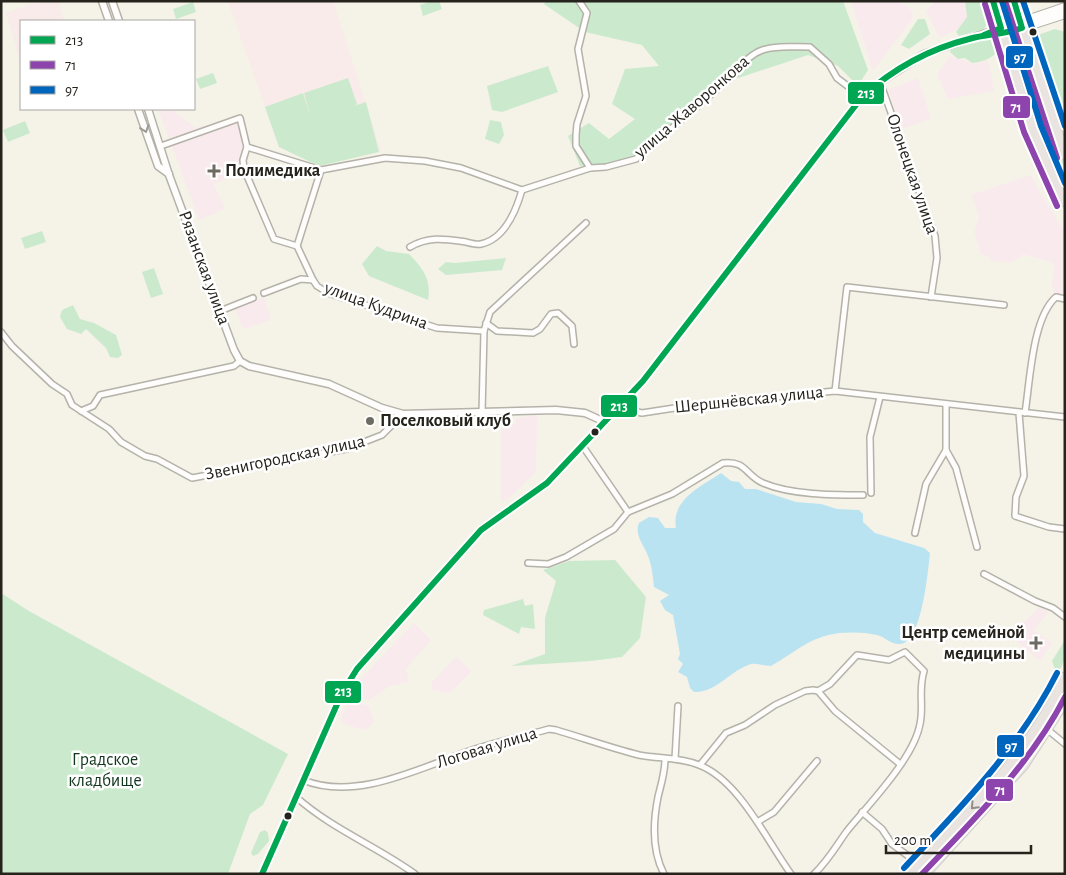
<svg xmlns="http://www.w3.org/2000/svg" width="1066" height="875" viewBox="0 0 1066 875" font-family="'Alegreya Sans',sans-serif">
<rect width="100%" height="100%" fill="#f5f2e8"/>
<g fill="#f9ebed">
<polygon points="851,1 896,1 907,6 913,13 912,19 873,71"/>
<polygon points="936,1 966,1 973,22 940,38 926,11"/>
<polygon points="950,56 975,64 988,60 994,91 948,99 937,74"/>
<polygon points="918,78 931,119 902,129 888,90"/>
<polygon points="158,109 171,109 196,128 236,117 243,140 241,172 214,184 225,209 199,220"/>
<polygon points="1030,175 1065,233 1065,297 1056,295 1052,286 1054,263 1023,254 1012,263 989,260 989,257 981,254 974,233 979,216 971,195"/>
<polygon points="264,297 271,320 243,329 235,308"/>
<polygon points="537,414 536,472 508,499 501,501 501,423 515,424 516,419"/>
<polygon points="1039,607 1049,612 1034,630 1052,643 1040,661 1013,639 1019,627"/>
<polygon points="414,623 431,640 406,669 409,682 390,686 368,701 352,688"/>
<polygon points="456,657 472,671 450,693 431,690 432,682"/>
<polygon points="349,701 369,706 374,722 368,728 364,730 341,723 341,718"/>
</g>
<g fill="#f8ebe9">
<polygon points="41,1 58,1 64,21 21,21 21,63 6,13"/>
<polygon points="228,1 333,1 381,151 319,166 279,147"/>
</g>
<g fill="#cbeacd">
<polygon points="432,1 439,1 442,9 423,16 420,5"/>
<polygon points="546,1 843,1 868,70 858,86 838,66 808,55 711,87 631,161 580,166 568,136 589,123 609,139 635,119 612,104 625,69 659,66 642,45 585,32 544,4"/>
<polygon points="965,1 984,1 989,20 984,29 959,36 956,32 967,17"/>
<polygon points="193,2 196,12 176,19 173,9"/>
<polygon points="918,19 925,19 930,34 909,49 901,45"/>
<polygon points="1055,29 1065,32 1065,126 1048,76 1045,77 1032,37"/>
<path d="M988,38L999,41L1001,47C995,57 984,62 972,63L965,58L958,59L950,52L951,49Z"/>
<polygon points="1023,41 1047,117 1065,160 1065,192 1056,178 1046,135 1014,44"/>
<polygon points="548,66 558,92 502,112 492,110 487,86"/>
<polygon points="213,73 217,83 200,89 196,79"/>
<polygon points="348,78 357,104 354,106 366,102 379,152 319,166 279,147 265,107 303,93 311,118 304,93"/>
<polygon points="490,120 501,122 504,135 499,144 485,139"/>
<polygon points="25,121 30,133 8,142 3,130"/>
<polygon points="42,231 46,242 25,249 21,238"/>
<path d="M377,246L386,251L409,254C422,267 432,280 428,300L369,276L362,264Z"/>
<polygon points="506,258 502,270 446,275 438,269 446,262 455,263"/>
<polygon points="154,268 163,294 151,298 142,272"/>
<polygon points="73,305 80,319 94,323 116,335 122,355 118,358 110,357 106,348 86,329 81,334 67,329 60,317 62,310"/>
<polygon points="433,414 466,414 468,423 446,425 443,420 433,418"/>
<polygon points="615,560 646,597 640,638 622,657 591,661 511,666 545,654 545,618 556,581 543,570 569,561"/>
<polygon points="1,593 29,611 288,754 263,805 250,814 228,874 1,874"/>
<polygon points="523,599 525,606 533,604 535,629 521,627 519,634 483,615 484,610"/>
<polygon points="1065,640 1065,659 1059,672 1055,669 1052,661"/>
<polygon points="265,830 268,833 269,841 258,854 253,856 251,853 260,832"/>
</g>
<path fill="#bae3f2" d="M721,473L731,481L739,482L745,489H756L796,502L821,504L837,509L859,510L863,514V522L875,533L924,548L930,553C928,570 922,647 898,644C889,643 885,637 877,635C865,632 851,632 839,633C809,637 796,652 771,666C765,666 757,663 751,664C731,670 716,693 694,692L690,688L687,677L678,672L683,664L678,659L680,654L673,615L665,610L660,601L669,595L654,587C653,577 652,566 648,556C644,544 634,536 639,523L649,517L658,518L665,528H676C671,500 700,487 721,473Z"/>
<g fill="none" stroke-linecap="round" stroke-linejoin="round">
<g stroke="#b4b2a9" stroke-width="8">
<g id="minor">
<polyline points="579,1 587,13 578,49 586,96 577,124 576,135 576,146 590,168"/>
<polyline points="880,82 935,236 937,258 931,297"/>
<path d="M161,146L240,118L247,147L321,170L385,158L425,161L461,168L522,190L590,168L606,167L636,159L736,73C756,42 777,47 810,47L829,64L837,78L862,97"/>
<polyline points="247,147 243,160 244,169 274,239 297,246 313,280"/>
<polyline points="297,246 321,170"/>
<path d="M410,247C429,236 445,239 466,242C470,243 477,245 481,244C505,239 516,211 522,190"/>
<polyline points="264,293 301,279 313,280 317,286 328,293 437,328 484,331 490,312 586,223"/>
<polyline points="220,311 253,298"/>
<polyline points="486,323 497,331 533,333 540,329 551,314 558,313 572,326 574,344"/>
<polyline points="1,332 12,346 52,384 67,394 72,405 109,429 121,442 145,456 157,459 192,478 346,449 382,435 403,414"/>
<polyline points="835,391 847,287 1004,305"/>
<polyline points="619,408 642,413 694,405 835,391 1065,417"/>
<polyline points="81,411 93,406 100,395 234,366 240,361"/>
<polyline points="482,413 484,331"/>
<polyline points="1019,413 1024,476 1016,497 1015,516 1049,527 1065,529"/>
<path d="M1025,413C1030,382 1032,318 1056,297L1065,299"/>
<polyline points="582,445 628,512"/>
<polyline points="946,450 956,468 977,547"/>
<polyline points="871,493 870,437 880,397"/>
<polyline points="915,533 926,484 946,450 946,404"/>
<path d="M528,563L548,564L566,557L614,529L628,512L672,494L723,463C746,460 746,476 763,483C791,495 833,495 863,495"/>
<polyline points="984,574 1035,601 1053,608 1065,617"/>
<polyline points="1048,730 1065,744"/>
<polyline points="675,759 678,706"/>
<polyline points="700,765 726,733 745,725 775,705 805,691 813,690 818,691 835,711 900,764"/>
<path d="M303,780C357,802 421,767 472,750C497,742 523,736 549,729L556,730C583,738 611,748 639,755C659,759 680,757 699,765C739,780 767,841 791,874"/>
<path d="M296,797C332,829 376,846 415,874"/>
<polyline points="862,812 882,829 892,844 919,864"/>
<polyline points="759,821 774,812 817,761"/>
<path d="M664,874C652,851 653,822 658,797C661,784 665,773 665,759"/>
<path d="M814,874C828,861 836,846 847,831C869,804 914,758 920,724C924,706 918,690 924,671L905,652L889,660L857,655L830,684L818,691"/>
</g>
</g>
<g stroke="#b4b2a9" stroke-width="9">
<g id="tertiary">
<polyline points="102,1 109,21"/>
<polyline points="112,1 119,21"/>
<polyline points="138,109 158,166 169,174"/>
<polyline points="148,109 169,175 234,350 240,361 249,366 329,384 382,408 403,414 556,410 585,413 605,422"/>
<polyline points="262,874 342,693 357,669 481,530 547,483 643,381 862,97 880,82 924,54 1001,28"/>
</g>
</g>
<g stroke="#b4b2a9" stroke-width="10">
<g id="secondary">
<polyline points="1021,22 1065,7"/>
<polyline points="1022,28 1065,14"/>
</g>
</g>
<g stroke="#cfceca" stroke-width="11">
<g id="primary">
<path d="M993,1C1014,68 1030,140 1065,202"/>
<polyline points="1014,1 1065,155"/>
<polyline points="1001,28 1021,22"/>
<polyline points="1003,34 1022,28"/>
<path d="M910,874C967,813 1030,754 1065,677"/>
<polyline points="925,874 1024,765 1065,701"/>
</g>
</g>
<use href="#minor" stroke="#fefdfc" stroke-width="5"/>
<use href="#tertiary" stroke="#fefdfc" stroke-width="6"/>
<use href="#secondary" stroke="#fefdfc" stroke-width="8"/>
<use href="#primary" stroke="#e9e4e0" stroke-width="9"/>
<g stroke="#fff" stroke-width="10">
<g id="bus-1">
<polyline points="984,35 1001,28 993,1"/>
<path d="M262,874L342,693L357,669L481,530L547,483L643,381L862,97C893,69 929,49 969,39C987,34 1005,34 1022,28L1014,1"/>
</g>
</g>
<g stroke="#fff" stroke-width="10">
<g id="bus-2">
<polyline points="985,4 1024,132 1057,206"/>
<polyline points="1006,4 1057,158"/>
<path d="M922,874C974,819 1030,765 1065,697"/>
</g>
</g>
<g stroke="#fff" stroke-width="10">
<g id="bus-3">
<polyline points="1002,1 1041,126 1065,183"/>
<polyline points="1023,1 1065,126"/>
<path d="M904,868C961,807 1019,748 1057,673"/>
</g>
</g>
<use href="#bus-1" stroke="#00a651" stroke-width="6"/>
<use href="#bus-2" stroke="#8e44ad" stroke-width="6"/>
<use href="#bus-3" stroke="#0065bd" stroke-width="6"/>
</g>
<defs><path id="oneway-chevron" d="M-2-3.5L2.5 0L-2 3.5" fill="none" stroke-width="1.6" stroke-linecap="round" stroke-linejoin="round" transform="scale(1.25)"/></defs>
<use stroke="#9c9b97" href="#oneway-chevron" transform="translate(145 129) rotate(71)"/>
<use stroke="#918d88" href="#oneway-chevron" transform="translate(974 806) rotate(133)"/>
<g fill="#25231c" stroke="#fff" stroke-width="2">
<circle cx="1033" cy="32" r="4.5"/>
<circle cx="595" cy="432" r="4.5"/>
<circle cx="288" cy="816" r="4.5"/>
</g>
<g fill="#6e6b63" stroke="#fff" stroke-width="2">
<path d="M211.5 163.5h5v5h5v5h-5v5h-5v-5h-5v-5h5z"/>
<circle cx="370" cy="421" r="5"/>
<path d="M1033.5 635.5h5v5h5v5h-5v5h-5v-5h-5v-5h5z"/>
</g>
<g text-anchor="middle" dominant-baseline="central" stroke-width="5" stroke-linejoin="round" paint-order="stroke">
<g font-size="18" fill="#25231c" stroke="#fff">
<text transform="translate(692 107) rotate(-41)">улица Жаворонкова</text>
<text transform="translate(912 174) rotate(71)">Олонецкая улица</text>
<text transform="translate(204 268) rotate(70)">Рязанская улица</text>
<text transform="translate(376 306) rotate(20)">улица Кудрина</text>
<text transform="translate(749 400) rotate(-6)">Шершнёвская улица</text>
<text transform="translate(285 458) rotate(-12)">Звенигородская улица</text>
<text transform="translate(487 748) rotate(-17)">Логовая улица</text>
</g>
<g font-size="18" font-weight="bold" fill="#25231c" stroke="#fff" text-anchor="start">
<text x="225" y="171">Полимедика</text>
<text x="380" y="421">Поселковый клуб</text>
<text x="1025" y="633" text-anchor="end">Центр семейной<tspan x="1025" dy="21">медицины</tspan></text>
</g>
<g font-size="18" fill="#12361e" stroke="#fff">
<text x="105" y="760">Градское<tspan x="105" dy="21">кладбище</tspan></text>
</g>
</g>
<g stroke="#fff" stroke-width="2">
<rect x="1005" y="45" width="29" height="24" rx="5" fill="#0065bd"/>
<rect x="847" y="81" width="38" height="24" rx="5" fill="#00a651"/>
<rect x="1002" y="95" width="29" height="24" rx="5" fill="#8e44ad"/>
<rect x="600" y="394" width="38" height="24" rx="5" fill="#00a651"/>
<rect x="324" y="680" width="38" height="24" rx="5" fill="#00a651"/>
<rect x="996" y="734" width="29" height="24" rx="5" fill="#0065bd"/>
<rect x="985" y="778" width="29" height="24" rx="5" fill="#8e44ad"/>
</g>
<g font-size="14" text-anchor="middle" font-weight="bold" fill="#fff">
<text x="1020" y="62">97</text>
<text x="866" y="98">213</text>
<text x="1016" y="112">71</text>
<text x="619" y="411">213</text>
<text x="343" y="696">213</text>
<text x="1011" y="751">97</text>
<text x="1000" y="795">71</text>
</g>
<rect width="1066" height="875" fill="none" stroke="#25231c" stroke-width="5"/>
<rect x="20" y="20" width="175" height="90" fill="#ffffff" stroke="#a8a7a4"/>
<rect x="30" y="36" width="25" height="8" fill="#00a651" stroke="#a8a7a4"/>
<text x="65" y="45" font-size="15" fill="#25231c">213</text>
<rect x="30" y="61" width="25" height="8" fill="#8e44ad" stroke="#a8a7a4"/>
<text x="65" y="70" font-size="15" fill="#25231c">71</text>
<rect x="30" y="86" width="25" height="8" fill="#0065bd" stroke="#a8a7a4"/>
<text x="65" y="95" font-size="15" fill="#25231c">97</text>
<path d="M886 845v8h145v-8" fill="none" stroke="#25231c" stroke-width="2.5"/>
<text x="894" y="845" font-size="15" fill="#25231c" stroke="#ffffff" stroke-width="4" paint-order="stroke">200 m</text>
</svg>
